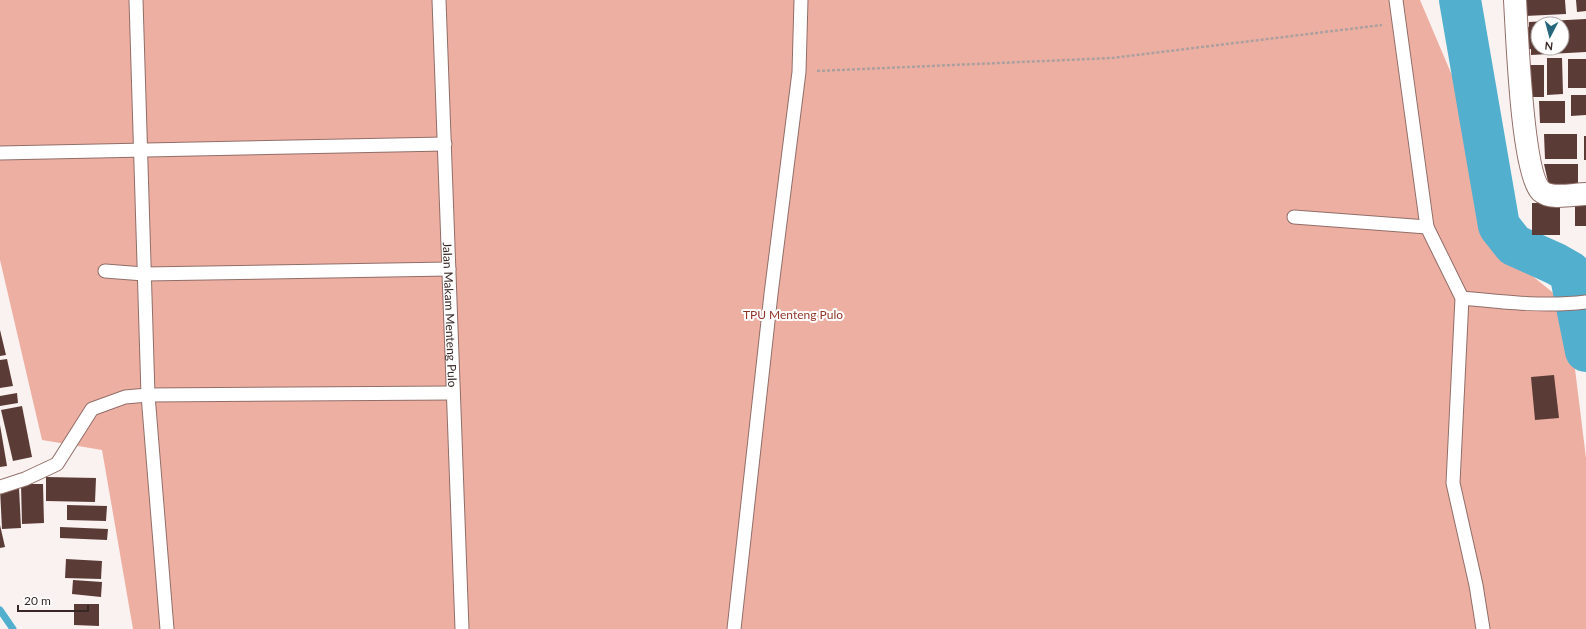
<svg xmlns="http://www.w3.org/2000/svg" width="1586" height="629" viewBox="0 0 1586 629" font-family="Lato,sans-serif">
<rect width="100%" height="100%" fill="#faf2f0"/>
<polygon fill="#eeafa3" points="0,0 1420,0 1465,106 1488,240 1567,304 1586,458 1586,629 133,629 102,450 42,440 0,260"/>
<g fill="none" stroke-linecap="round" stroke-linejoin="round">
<polyline stroke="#52b0ce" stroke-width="7" points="0,610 13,629"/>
<polyline stroke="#52b0ce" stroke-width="42" points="1460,0 1499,226 1514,245 1556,264 1570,272 1586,351"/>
</g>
<g fill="#5a3b35" fill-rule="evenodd">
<polygon points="1523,0 1565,0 1566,14 1525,16"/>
<polygon points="1576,0 1586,0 1586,11 1577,12"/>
<path d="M1586,19V52L1531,55V49L1522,51L1517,28L1529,27V22ZM1538,24H1562V48H1538Z"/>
<polygon points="1547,58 1562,58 1563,94 1547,95"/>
<rect x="1568" y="59" width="18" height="29"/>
<rect x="1524" y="65" width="20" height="32"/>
<polygon points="1571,95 1586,95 1586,115 1571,116"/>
<polygon points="1539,101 1565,101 1565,123 1540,123"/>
<polygon points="1544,134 1577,134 1577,159 1545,159"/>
<rect x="1584" y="136" width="2" height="24"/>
<polygon points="1544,164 1578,164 1578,185 1549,186"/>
<rect x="1575" y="201" width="11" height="25"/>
<rect x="1532" y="203" width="28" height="32"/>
<polygon points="0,330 6,355 0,356"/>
<polygon points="7,359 13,386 0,388 0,360"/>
<polygon points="1554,375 1559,418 1535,420 1531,377"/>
<polygon points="17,393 18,403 0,406 0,396"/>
<polygon points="22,406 32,457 13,461 1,410"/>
<polygon points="0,425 7,466 0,467"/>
<polygon points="46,477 96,478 95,502 46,501"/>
<polygon points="21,484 43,484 44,523 22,524"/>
<polygon points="19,488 21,528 2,529 0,489"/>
<polygon points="67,505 107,506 106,521 67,520"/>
<polygon points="0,525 5,547 0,548"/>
<polygon points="60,527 108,529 107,540 60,538"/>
<polygon points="66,559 102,561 101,579 65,578"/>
<polygon points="73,580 102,582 101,597 72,594"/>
<polygon points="74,604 99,604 99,626 74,625"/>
</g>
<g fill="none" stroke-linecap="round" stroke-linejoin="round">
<g stroke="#916e68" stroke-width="15">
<g id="service">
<polyline points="136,0 148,395 167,629"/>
<path id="s1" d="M439,0L462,629"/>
<polyline points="1396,0 1427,227 1462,298 1453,483 1476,585 1483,629"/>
<polyline points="0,153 445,144"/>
<polyline points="1294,217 1427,227"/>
<polyline points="105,271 144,274 449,269"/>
<path d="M1462,298C1503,302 1545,307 1586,302"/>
<polyline points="0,487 25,479 57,464 92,409 125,397 148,395 453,393"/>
<polyline points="734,629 771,294 799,72 801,0"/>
</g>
</g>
<g stroke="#916e68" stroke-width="24">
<path id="minor" d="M1515,0C1517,32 1522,173 1541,191C1551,200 1574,194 1586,194"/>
</g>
<polyline stroke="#aba09e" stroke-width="2.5" stroke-dasharray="3 2" stroke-linecap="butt" points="817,71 1112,58 1382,25"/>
<use href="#service" stroke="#fff" stroke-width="13"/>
<use href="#minor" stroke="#fff" stroke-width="22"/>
</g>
<g text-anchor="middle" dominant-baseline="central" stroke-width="4" stroke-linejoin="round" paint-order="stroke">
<g font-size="12" fill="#372826" stroke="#fff">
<text stroke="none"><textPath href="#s1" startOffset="315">Jalan Makam Menteng Pulo</textPath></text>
</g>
<g font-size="12" fill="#913427" stroke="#fff">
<text x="793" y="314">TPU Menteng Pulo</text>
</g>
</g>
<g transform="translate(1550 36) rotate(186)"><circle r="19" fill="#ffffff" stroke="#afa9a8"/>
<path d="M0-3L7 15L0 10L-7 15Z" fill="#25667a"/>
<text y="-6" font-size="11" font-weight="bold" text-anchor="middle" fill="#372826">N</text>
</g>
<path d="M18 605v6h70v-6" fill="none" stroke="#372826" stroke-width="2"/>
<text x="24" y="605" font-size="12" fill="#372826" stroke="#ffffff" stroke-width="3" paint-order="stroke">20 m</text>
</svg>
